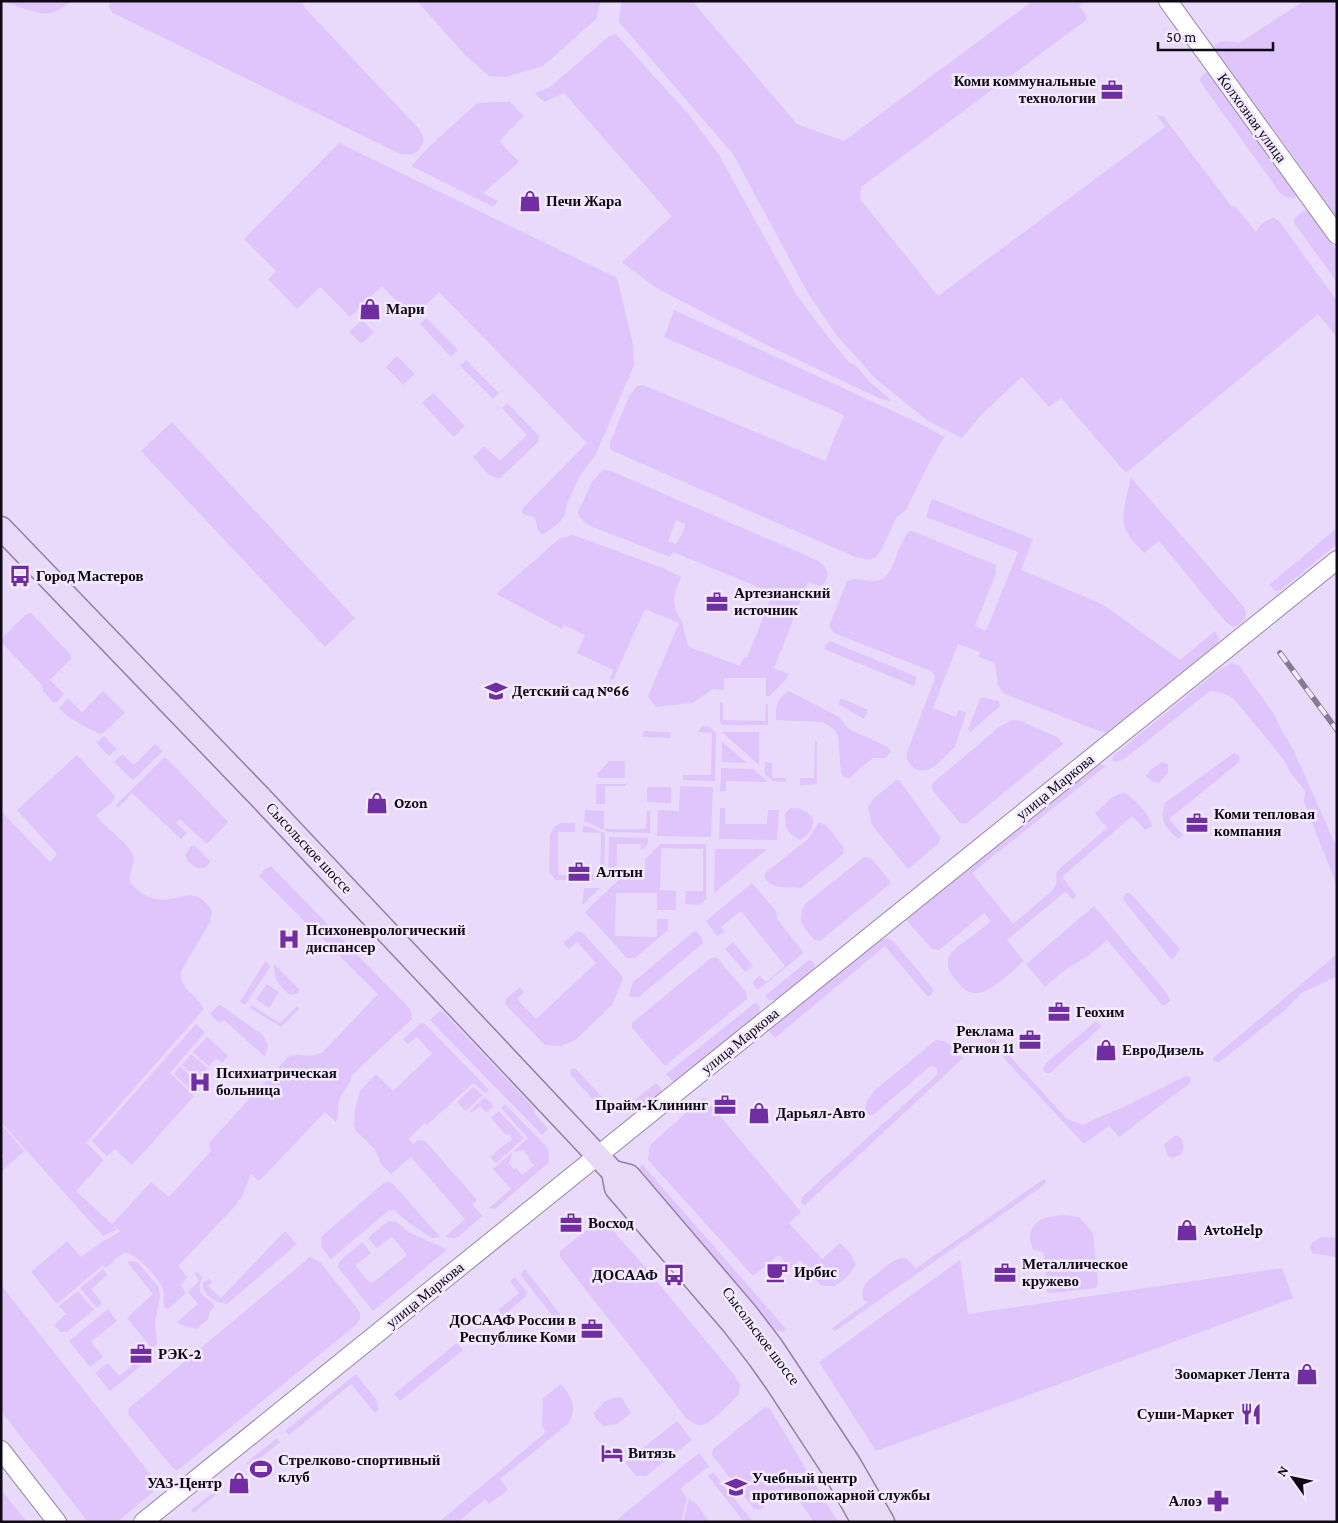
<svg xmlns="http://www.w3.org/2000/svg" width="1338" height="1523" viewBox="0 0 1338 1523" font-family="'Crimson Pro',serif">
<rect width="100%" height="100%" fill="#e9dafb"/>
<g fill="#dfc5fb" fill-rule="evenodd">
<path d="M2,1H71C65,6 58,11 50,13C39,15 13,5 2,1Z"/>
<path d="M110,1H301L305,8L419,129L424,139C419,153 415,156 400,154L113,13L109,8Z"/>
<polygon points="417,1 601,1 596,19 543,66 505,77 489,76 466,56"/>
<path d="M621,1H692L797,124L844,141L1033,1H1086L1079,6L1087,17L1086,20L861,187L860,199L938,296L1165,127L1157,115L1163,116L1232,207L1235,206L1256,232C1261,224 1264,220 1274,218L1279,221L1337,301V337L1318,314L1126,473L1061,398L1049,407L1022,377L983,413L962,438L928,421L876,379L837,336L809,295L733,154L619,22Z"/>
<path d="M1304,1H1337V218L1214,47C1220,38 1230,42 1239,43Z"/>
<polygon points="616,34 690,116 719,155 796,294 828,337 850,363 854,364 871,383 888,397 890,401 881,399 771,347 664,292 652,285 622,262 672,216 564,93 545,102 538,97 535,93 550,87 609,36"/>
<path d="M1209,72L1298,195C1292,201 1286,198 1280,193L1199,80L1203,74Z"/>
<polygon points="489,102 510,102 524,116 499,141 519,162 483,193 498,201 495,205 492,206 411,166 431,145 476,104"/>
<path d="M339,143L617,278L633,344L634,365L596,454L579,477L568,501L564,516L560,522L544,534C535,532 538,524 535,518L523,514L522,509L587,443L439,292L413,318L382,286L350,317L320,287L297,309L268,279L276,271L244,239Z"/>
<polygon points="1305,210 1309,212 1337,251 1337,282 1294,223 1294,219"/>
<polygon points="674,310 923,425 944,437 928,465 906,510 896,518 882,549 876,557 869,560 855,557 613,451 610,448 610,443 629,396 637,386 643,385 825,461 844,415 664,337"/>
<polygon points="426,318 458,350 451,357 420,324"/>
<polygon points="362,320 374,332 361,344 349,332"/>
<polygon points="397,356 415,374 403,385 386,367"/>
<polygon points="466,360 499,393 493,399 460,366"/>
<polygon points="433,393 465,426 454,437 422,403"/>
<path d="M507,403L539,436L538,442L500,478C489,479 481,465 473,457L484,446L500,461L527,435L502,408Z"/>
<polygon points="172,422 355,618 325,647 141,451"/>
<path d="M603,470L611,471L819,561L825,567L828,574L823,587L808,582L774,668L789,674C785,683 776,688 770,696H766V678H724V690L713,689L692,703L656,707L648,696L679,623L645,609L613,680L610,679L613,670L577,653L585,635L564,625L562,629L496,594L559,539L573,535L663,568L680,576L681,578C676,589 671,600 677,613C678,615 680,617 681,620C685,628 684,638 689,647L740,666L744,657L747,658L772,596L770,592L673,552L670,557L588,525L580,518L578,512L592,482ZM676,520L685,524L684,530L676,544L668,541Z"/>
<path d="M1131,478L1244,607C1249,617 1243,622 1235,627L1231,626L1226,622L1159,541L1144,553C1137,545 1125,534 1124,523C1122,509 1128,491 1131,478Z"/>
<path d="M932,499L1033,539L1021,570L1102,604L1180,660L1215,631L1219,639L1218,643L1107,732L1099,731L1003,693L998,685L995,663L979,657L980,652L958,644L933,708L956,717L958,710L966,713L956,743L955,747C943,757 927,781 912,766C907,762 906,758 907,752L935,678L934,674L931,671L834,633L829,626L847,581C858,575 870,585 882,579C895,573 897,542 910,531H912L996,565V573L975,626L986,631L1018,552L926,517Z"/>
<polygon points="1337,528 1337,544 1281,590 1276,591 1269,585"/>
<polygon points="31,613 71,655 71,659 50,680 64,694 57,702 53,702 43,691 42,685 1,642 5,635 27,614"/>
<polygon points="828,642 832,642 915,676 917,678 914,686 824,649"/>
<path d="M1232,663L1239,665L1274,714L1283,733L1292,747L1337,848V886L1304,802L1305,791L1290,772L1284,760L1234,699C1226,694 1220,691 1210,691L1127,757L1120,761L1114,762L1112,760L1113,756L1216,672Z"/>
<path d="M103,691L125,713L102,734C93,732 64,716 59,708L68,698L82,712Z"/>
<path d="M789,691L839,717L849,729L888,747L891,751L885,758H873L849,778L844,777L841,773L838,735L834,729L823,722L776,720C776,707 776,698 789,691Z"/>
<polygon points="983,697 999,702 1000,706 970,732 968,729 980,699"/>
<polygon points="841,698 868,710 864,719 838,704"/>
<polygon points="720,703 723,703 723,720 765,721 766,704 768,704 768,725 722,725 720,721"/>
<polygon points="1012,720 1018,720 1057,737 1063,744 967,823 961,824 932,790 932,785 934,782 999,727"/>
<polygon points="702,726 710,727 716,733 715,781 683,780 683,775 711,775 712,733 698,732"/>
<polygon points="645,731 670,732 670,738 642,737"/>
<polygon points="722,732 759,732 759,765"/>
<polygon points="104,736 117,749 109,756 96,743"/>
<polygon points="815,740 817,742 817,784 800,785 800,778 814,778"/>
<polygon points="722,742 747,763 722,762"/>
<polygon points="155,744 163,751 133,780 114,762 122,754 134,765"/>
<path d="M1234,753L1239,755L1240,760L1238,763L1170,818V820L1183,835L1181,838C1176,838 1174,836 1171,832C1162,823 1160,813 1166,802Z"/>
<path d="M77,755L115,796L112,802L96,816C105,827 129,844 133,855C137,866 123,878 134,887C149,901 160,902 180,897C185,896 191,895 195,896C203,898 208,905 212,911L210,922L181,971C178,989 197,994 204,1009L86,1143L104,1160L76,1191L112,1224L151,1182L169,1197L211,1151L209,1143L288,1057L297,1055L310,1056L322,1053L378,994L259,876L264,870L271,866L410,1009L412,1019L351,1076C352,1085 340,1092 339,1102C337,1110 340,1112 336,1122L325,1112L259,1181L251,1174L241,1198L237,1202L238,1203L178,1266L187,1277L181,1286L186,1293L168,1309L165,1308C162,1302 165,1295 163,1289C161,1281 133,1249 124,1253C118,1255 111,1264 106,1268L103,1265L57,1304L31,1272L67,1241L81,1257L102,1242L121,1231L114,1226L116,1230L103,1236L1,1122V811L50,862L57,854L17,810Z"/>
<polygon points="165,757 228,822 207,844 180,819 176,823 187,833 181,839 132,793 118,808 116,805"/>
<polygon points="609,761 625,761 625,778 598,778 598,773"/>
<polygon points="765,762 772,763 772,778 786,778 786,782 773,781 765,774"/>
<polygon points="1162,762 1168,764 1168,773 1159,783 1151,781 1146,776 1150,770"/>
<path d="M1098,763L1106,766L972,873L1013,924L1053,890L1057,881L1056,877L1057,871L1107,828L1095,813L1113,797L1124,792C1133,798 1151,815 1152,826L1145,830L1132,816L1062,877L1076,895L1075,898L1073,899L1065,892L1007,940L1024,961C1013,970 988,996 973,993C965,992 960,985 955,979C949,972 945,964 950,955C953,948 983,929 991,921L984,913L939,950L932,949L907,921L910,914L946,884L954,880Z"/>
<polygon points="721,768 753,769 768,782 726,781 726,791 720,791"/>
<polygon points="896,780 899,780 940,837 940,840 938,844 908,869 872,825 868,807 873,799"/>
<polygon points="596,784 626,784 626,786 605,786 605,804 596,804"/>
<polygon points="680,786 713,787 711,837 657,836 658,810 679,811"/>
<polygon points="647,787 671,787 671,803 647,802"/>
<polygon points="720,808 725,808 725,824 767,824 768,810 779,810 777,840 719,839"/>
<path d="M790,808C800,808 806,810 813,819C814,828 808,836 800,840C787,834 785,827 785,814Z"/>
<polygon points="585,810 604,811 604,829 646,829 647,811 650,811 650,833 609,832 584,821"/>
<path d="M819,822L827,826L844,848L843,854L801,888C788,887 771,890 764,877L765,873L808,839Z"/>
<polygon points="561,823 575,823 575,832 558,832 558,875 576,875 576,880 556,880 549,872 550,834 555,826"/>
<polygon points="583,825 605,833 604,876 599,880 583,880 583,875 600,875 601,833 583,832"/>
<polygon points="609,837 648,838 648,843 641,850 641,844 617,844 617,865 608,876"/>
<polygon points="661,844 706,844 706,899 699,905 685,904 686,891 703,891 703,849 661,848 660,890 676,891 676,910 657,910 657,893 616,893 615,936 657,937 657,919 668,919 668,930 635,958 627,958 585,912 629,870 645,870 645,859"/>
<path d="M191,846H195L210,861C204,876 188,865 185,855Z"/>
<polygon points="715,849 767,849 714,893"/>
<path d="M864,857L871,858L890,881V884L820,941L814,940C803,924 796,923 805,904Z"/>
<polygon points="752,883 776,911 777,919 803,952 801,955 758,990 753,984 753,981 760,976 766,982 785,966 741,911 721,927 725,932 717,936 706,921"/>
<polygon points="584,888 600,888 582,905"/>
<polygon points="1126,893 1130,893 1180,949 1173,959 1171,959 1125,902 1123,898"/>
<polygon points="1094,906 1168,995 1170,1001 1163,1006 1107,940 1088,956 1062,972 1045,987 1026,964"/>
<polygon points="577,931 583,933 622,976 623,979 612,1005 575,1040 561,1046 545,1045 505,1004 506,999 520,987 524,992 517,999 536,1019 596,963 577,942 569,949 564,944 564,942"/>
<polygon points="696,931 702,938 703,943 639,997 630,997 629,995 633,982 637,979 693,932"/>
<polygon points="880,938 889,939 894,942 930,985 933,990 932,994 928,997 885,946 775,1038 768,1030"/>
<polygon points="733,942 753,966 745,972 726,950 726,948"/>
<polygon points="1337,954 1337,976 1302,993 1284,1011 1226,1057 1219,1062 1213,1061 1213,1058"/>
<polygon points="715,957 717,958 746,992 747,999 666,1065 664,1065 632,1028 632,1023 711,958"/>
<polygon points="810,959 815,965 813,970 776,1000 769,1000 765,996"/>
<polygon points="266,960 270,967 245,1005 240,1002"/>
<path d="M274,964L300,990L297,994L290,995C278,984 274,981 274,964Z"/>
<polygon points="267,984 279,992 269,1008 256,999"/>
<polygon points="756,1002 760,1007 759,1016 675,1082 672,1081 666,1074"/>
<polygon points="219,1004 263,1035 268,1046 265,1057 224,1020 220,1022 214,1019 211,1013"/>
<polygon points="251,1005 280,1023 297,1006 299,1009 281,1027 250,1008"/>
<polygon points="440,1011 442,1011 533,1107 535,1114 548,1129 542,1135 430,1020"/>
<polygon points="1095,1022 1099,1023 1101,1027 1050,1073 1046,1073 1043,1069 1046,1063"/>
<path d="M421,1023L425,1024L489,1090L485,1093L473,1083L427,1125L425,1122L409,1139L413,1144C418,1140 421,1138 426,1142L477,1200L472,1204L482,1216L458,1237L453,1238L445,1237L465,1219L411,1157L391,1174L381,1164L375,1149L356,1131L354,1125L355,1110L360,1091L376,1074L393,1091L432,1054L417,1037L408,1044L403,1039Z"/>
<polygon points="196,1024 205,1032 170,1073 194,1096 132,1165 115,1149 107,1156 92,1141"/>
<polygon points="207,1037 228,1056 222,1063 216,1058 209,1066 193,1052"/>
<polygon points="990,1039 995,1040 1067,1119 1083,1125 1097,1118 1124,1107 1186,1076 1189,1077 1191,1080 1190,1083 1119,1137 1109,1126 1085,1143 1082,1142 987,1040"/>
<path d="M936,1040C949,1040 955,1049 963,1058L959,1062L805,1205L802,1204L801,1201L802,1197L937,1075V1070L934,1066L929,1067L873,1115H868L865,1109L867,1101L874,1091Z"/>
<polygon points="191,1054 207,1068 201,1075 197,1072 194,1076 182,1065"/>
<polygon points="180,1066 192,1077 189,1081 199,1090 195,1094 174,1074"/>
<polygon points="575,1068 604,1099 606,1105 603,1106 598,1105 570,1074 571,1070"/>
<polygon points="656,1083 661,1088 662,1093 638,1112 635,1113 627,1106"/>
<polygon points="473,1087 483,1095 468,1109 464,1110 457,1102"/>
<polygon points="485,1097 494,1106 486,1113 480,1106 471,1113 470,1111"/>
<polygon points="704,1097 801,1212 789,1223 822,1259 840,1243 850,1253 856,1265 848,1276 835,1286 824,1286 820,1284 800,1260 790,1269 779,1255 753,1276 648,1160 649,1149 651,1144"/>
<path d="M505,1104L546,1146C549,1152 550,1157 548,1163L495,1209L489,1208L511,1189L493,1169L511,1153L512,1154L509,1163L514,1170L516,1168L522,1175L534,1165L528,1158L529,1157L523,1150L515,1152L514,1151L528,1138L501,1108Z"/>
<polygon points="499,1111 524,1138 496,1163 490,1157 508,1142 511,1141 512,1138 510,1134 506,1135 491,1118"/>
<polygon points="1,1124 24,1151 1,1172 1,1159 4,1156 1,1152"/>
<polygon points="1176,1135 1181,1138 1184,1146 1181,1154 1173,1158 1167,1155 1164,1144"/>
<path d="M642,1164L787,1330C780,1332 776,1332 770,1327L639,1172V1168Z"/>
<path d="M1044,1179L1046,1181L1044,1185L835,1331L832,1329V1328L868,1302L863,1300C862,1295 862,1289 865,1285C868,1279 876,1275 880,1271C893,1261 905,1249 915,1269Z"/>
<path d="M385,1182H389L393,1184L440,1237L432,1238L409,1223L394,1210H389L331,1259C324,1251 319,1246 322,1236Z"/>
<path d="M1062,1215L1079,1217L1093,1233L1098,1285L1096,1288L1053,1293H1048L1047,1291L1044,1254L1043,1252L1034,1250C1030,1243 1029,1238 1031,1231C1036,1217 1050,1217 1062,1215Z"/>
<path d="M603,1219L644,1266L734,1375L740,1385L739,1394C732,1401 712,1423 702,1425C696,1426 691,1421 687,1419L560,1257V1251L592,1226Z"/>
<path d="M388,1221C398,1220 402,1227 409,1232C421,1239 434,1243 446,1249L444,1252L373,1311L338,1267L339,1262L362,1242L371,1253L357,1264L356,1267L371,1284L406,1256V1253L393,1238L391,1237L377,1248L368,1238Z"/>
<path d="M285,1231L297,1244L227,1304C216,1303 201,1295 203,1282L209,1279L212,1282L208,1286L221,1298Z"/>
<polygon points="1321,1237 1337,1238 1337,1257 1312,1253 1310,1247 1312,1243"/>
<polygon points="310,1257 320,1262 360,1312 360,1319 357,1324 183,1466 178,1470 173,1468 129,1415 128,1413 129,1408"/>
<polygon points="960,1260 968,1314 1282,1268 1293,1298 876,1451 819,1362"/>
<polygon points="134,1261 138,1263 158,1286 160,1296 155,1323 157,1343 152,1349 127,1318 153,1294 127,1262"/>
<polygon points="103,1269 107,1275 91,1289 102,1303 97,1308 80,1288"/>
<polygon points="525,1269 569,1326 563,1330 520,1274"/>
<path d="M196,1271L202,1277C197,1294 200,1293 213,1303L214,1307L210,1312L208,1319L197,1329L184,1326L177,1322L198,1304L188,1292L199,1281L195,1274Z"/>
<polygon points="515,1277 527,1292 526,1296 503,1316 498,1310 519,1293 510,1281"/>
<polygon points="1,1285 154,1479 155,1486 153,1492 117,1522 88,1522 1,1411"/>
<polygon points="78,1291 94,1310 67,1332 61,1332 54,1325 66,1314 59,1306"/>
<polygon points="108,1309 117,1321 91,1342 103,1357 90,1367 69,1341"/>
<polygon points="457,1343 463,1350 400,1401 394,1394"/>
<polygon points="140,1359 144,1363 110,1391 95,1373 108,1363 119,1376"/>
<polygon points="356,1374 377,1401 378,1410 375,1413 351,1384 289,1435 285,1431"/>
<path d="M561,1384C572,1398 578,1406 568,1424L500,1479L508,1490L489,1504L485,1499L458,1522H439L546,1432L542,1426L543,1398Z"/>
<polygon points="618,1397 622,1398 631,1413 617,1424 604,1426 595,1418 594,1413 605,1401"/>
<polygon points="765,1407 770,1409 838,1522 814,1522 793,1492 788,1488 784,1489 760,1510 754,1509 712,1455 713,1449"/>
<polygon points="677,1421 692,1440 646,1476 636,1476 625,1462"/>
<polygon points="277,1438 280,1442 250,1467 246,1463"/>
<polygon points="699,1453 709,1466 680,1489 687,1498 681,1522 614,1522"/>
<polygon points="713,1472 753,1522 744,1522 708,1476"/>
<polygon points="1,1491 3,1492 27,1522 1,1522"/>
<polygon points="215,1491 217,1494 193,1513 191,1510"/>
<polygon points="689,1498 692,1502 694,1501 710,1522 683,1522"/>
</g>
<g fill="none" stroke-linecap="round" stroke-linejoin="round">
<g stroke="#9586a5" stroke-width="20">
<g id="tertiary">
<polyline points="1168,1 1337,235"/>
<polyline points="1,1450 57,1522"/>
<polyline points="143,1522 1337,560"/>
</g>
</g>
<g stroke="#9180a4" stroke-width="25">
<g id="primary">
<polyline points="1,528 259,796 613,1172 616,1188 733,1324 759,1358 776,1382 835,1472 863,1522"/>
<polyline points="613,1172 629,1176 746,1313 772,1347 849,1463 883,1522"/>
</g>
</g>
<use href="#tertiary" stroke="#fff" stroke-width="18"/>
<use href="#primary" stroke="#e7d9f7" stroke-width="22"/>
<g stroke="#857a91" stroke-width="5.5">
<polyline id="rail" points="1280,653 1337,730"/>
</g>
<use href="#rail" stroke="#f3eafe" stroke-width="4" stroke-dasharray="11" stroke-linecap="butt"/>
</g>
<defs>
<g id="office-bare" transform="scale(1.725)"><path d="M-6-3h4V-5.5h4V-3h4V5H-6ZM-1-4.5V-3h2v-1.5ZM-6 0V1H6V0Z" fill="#702ea2" stroke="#f3eafe" stroke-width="2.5" paint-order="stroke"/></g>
<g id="shop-bare" transform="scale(1.725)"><path d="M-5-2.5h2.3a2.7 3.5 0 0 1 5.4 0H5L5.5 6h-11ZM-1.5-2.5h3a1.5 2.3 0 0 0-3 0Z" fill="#702ea2" stroke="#f3eafe" stroke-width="2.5" paint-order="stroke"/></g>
<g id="bus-bare" transform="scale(1.725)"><path d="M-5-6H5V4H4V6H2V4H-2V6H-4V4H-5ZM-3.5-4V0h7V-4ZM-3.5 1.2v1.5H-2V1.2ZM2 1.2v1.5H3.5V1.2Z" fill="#702ea2" stroke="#f3eafe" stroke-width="2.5" paint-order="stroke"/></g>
<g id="school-bare" transform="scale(1.725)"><path d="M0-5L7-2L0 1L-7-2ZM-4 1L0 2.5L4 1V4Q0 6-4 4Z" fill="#702ea2" stroke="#f3eafe" stroke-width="2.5" paint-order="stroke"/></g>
<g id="hospital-bare" transform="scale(1.725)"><path d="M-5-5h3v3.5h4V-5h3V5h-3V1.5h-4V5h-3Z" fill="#702ea2" stroke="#f3eafe" stroke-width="2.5" paint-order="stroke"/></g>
<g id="cafe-bare" transform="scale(1.725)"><path d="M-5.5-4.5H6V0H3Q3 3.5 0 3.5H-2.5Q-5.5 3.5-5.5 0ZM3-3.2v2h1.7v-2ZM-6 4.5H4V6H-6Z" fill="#702ea2" stroke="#f3eafe" stroke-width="2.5" paint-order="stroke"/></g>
<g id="restaurant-bare" transform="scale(1.725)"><path d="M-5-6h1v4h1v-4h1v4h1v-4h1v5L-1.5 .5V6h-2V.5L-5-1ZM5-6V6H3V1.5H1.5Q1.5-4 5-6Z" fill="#702ea2" stroke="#f3eafe" stroke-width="2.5" paint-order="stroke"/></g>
<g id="hotel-bare" transform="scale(1.725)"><path d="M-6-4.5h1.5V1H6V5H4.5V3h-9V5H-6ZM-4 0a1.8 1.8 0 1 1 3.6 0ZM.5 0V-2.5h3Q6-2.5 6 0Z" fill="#702ea2" stroke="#f3eafe" stroke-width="2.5" paint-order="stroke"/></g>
<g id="stadium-bare" transform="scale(1.725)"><path d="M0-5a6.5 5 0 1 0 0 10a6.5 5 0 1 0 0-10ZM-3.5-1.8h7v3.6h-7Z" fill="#702ea2" stroke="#f3eafe" stroke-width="2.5" paint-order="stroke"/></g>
<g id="university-bare" transform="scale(1.725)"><path d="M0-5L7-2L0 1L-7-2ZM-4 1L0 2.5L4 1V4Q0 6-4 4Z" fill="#702ea2" stroke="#f3eafe" stroke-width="2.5" paint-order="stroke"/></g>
<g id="pharmacy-bare" transform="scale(1.725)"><path d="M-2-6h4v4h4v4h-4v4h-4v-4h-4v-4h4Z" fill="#702ea2" stroke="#f3eafe" stroke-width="2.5" paint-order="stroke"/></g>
</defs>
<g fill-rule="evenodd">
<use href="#office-bare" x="1112" y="90"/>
<use href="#shop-bare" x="530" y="201"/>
<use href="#shop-bare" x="370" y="309"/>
<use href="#bus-bare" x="20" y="576"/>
<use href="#office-bare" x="717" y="602"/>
<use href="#school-bare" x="496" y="691"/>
<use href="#shop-bare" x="377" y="803"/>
<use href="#office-bare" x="1197" y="823"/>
<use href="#office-bare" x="579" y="872"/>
<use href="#hospital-bare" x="289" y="939"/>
<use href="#office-bare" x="1059" y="1012"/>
<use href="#office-bare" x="1030" y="1040"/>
<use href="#shop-bare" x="1106" y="1050"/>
<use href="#hospital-bare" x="200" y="1082"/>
<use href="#office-bare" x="725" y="1105"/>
<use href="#shop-bare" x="759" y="1113"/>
<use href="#office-bare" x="571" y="1223"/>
<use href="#shop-bare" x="1187" y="1230"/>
<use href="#cafe-bare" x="777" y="1272"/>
<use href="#office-bare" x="1005" y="1273"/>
<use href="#bus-bare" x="674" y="1275"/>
<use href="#office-bare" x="592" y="1329"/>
<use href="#office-bare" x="141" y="1354"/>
<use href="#shop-bare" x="1307" y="1374"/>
<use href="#restaurant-bare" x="1251" y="1414"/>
<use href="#hotel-bare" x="612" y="1453"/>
<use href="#stadium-bare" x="261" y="1469"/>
<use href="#shop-bare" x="239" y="1483"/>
<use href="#university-bare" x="736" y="1487"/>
<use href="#pharmacy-bare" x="1218" y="1501"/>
</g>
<g text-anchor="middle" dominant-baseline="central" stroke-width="5" stroke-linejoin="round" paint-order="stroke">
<g font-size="15" font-weight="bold" fill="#0e0914" stroke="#f3eafe" text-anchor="start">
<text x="1096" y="81" text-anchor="end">Коми коммунальные<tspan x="1096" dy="17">технологии</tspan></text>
<text x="546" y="201">Печи Жара</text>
<text x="386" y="309">Мари</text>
<text x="36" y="576">Город Мастеров</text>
<text x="734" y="593">Артезианский<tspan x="734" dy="17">источник</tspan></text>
<text x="512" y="691">Детский сад №66</text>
<text x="394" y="803">Ozon</text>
<text x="1214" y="814">Коми тепловая<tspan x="1214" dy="17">компания</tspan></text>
<text x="596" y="872">Алтын</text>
<text x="306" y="930">Психоневрологический<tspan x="306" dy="17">диспансер</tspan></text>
<text x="1076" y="1012">Геохим</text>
<text x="1014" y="1031" text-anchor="end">Реклама<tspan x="1014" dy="17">Регион 11</tspan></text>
<text x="1122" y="1050">ЕвроДизель</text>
<text x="216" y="1073">Психиатрическая<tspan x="216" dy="17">больница</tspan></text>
<text x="708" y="1105" text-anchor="end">Прайм-Клининг</text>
<text x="776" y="1113">Дарьял-Авто</text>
<text x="588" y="1223">Восход</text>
<text x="1204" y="1230">AvtoHelp</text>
<text x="1022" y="1264">Металлическое<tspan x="1022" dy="17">кружево</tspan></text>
<text x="794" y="1272">Ирбис</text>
<text x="658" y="1275" text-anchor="end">ДОСААФ</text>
<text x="576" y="1320" text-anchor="end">ДОСААФ России в<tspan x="576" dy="17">Республике Коми</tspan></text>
<text x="158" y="1354">РЭК-2</text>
<text x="1290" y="1374" text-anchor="end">Зоомаркет Лента</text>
<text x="1234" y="1414" text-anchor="end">Суши-Маркет</text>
<text x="628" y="1453">Витязь</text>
<text x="278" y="1460">Стрелково-спортивный<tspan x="278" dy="17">клуб</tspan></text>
<text x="752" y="1478">Учебный центр<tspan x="752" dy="17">противопожарной службы</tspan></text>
<text x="222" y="1483" text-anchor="end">УАЗ-Центр</text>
<text x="1202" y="1501" text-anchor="end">Алоэ</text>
</g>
<g font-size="15" fill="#0e0914" stroke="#f3eafe">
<text transform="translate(1252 118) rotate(54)">Колхозная улица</text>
<text transform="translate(1055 787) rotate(-39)">улица Маркова</text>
<text transform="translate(309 848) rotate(47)">Сысольское шоссе</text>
<text transform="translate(740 1041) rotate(-39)">улица Маркова</text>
<text transform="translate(425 1295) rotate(-39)">улица Маркова</text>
<text transform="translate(761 1336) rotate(53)">Сысольское шоссе</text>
</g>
</g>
<rect width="1338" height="1523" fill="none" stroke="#0e0914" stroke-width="5"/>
<g transform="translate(1293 1478) rotate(303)" stroke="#f3eafe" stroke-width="4" paint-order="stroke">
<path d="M0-4L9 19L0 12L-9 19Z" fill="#0e0914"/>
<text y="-8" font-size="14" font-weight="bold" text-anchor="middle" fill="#0e0914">N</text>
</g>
<path d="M1158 42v8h115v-8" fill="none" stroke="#0e0914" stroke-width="2.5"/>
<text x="1166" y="42" font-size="15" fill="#0e0914" stroke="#f3eafe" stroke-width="4" paint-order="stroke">50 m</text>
</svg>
